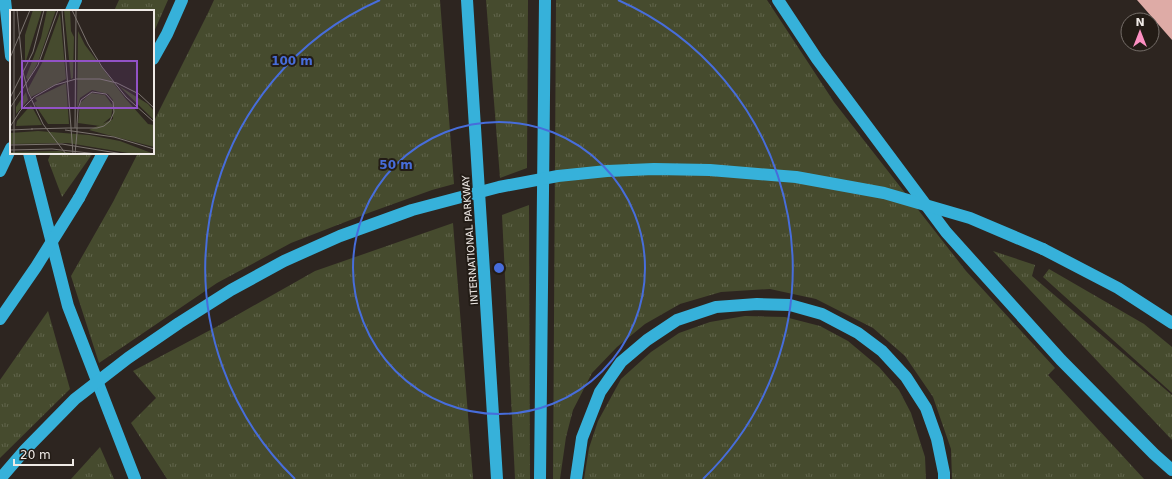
<svg xmlns="http://www.w3.org/2000/svg" width="1172" height="479" viewBox="0 0 1172 479" font-family="'DejaVu Sans',sans-serif">
<defs>
<pattern id="grass-tufts" width="24" height="20" patternUnits="userSpaceOnUse"><rect width="24" height="20" fill="#464b2e"/><path d="M3 7l-1-3M5 7V3M7 7l1-3M15 17l-1-3M17 17v-4M19 17l1-3" fill="none" stroke="#61654c"/></pattern>
</defs>
<rect width="100%" height="100%" fill="#2d2520"/>
<g fill="url(#grass-tufts)">
<polygon points="119,0 168,0 153,34 153,11 114,11"/>
<polygon points="214,0 440,0 454,184 432,190 371,212 291,243 217,283 99,363 71,276 113,202 138,153 153,153 153,123 208,13"/>
<polygon points="486,0 528,0 527,168 500,178"/>
<polygon points="556,0 767,0 834,102 966,271 1055,368 1048,375 1144,479 952,479 951,449 933,397 905,356 873,328 816,299 770,289 721,292 680,304 645,324 617,347 592,373 573,410 566,437 560,479 553,479"/>
<polygon points="51,153 93,153 62,197 48,160"/>
<polygon points="529,205 530,479 515,479 502,215"/>
<polygon points="453,223 473,479 167,479 131,423 156,398 133,371 216,327 315,271"/>
<polygon points="993,251 1035,265 1032,276 1172,395 1172,440"/>
<polygon points="1049,269 1144,324 1172,347 1172,393 1043,277"/>
<polygon points="48,311 70,389 0,458 0,380"/>
<polygon points="745,316 785,317 820,326 848,341 879,367 899,390 911,413 925,457 926,479 584,479 589,448 598,421 621,379 651,352 679,333 710,322"/>
<polygon points="100,447 114,479 71,479"/>
</g>
<polygon fill="#deaba6" points="1137,0 1172,0 1172,40"/>
<g fill="none" stroke-linecap="round" stroke-linejoin="round">
<g stroke="#36b1da" stroke-width="12">
<polyline points="5,0 11,56"/>
<polyline points="467,0 497,479"/>
<polyline points="778,0 817,59 946,232 1061,360 1154,454 1172,470"/>
<polyline points="71,11 76,0"/>
<polyline points="153,59 167,34 182,0"/>
<polyline points="29,153 68,306 135,479"/>
<polyline points="0,171 11,148"/>
<polyline points="79,198 103,153"/>
<polyline points="1043,249 1118,288 1172,323"/>
<polyline points="540,479 545,0"/>
<polyline points="576,479 582,438 600,392 621,362 647,340 677,320 716,307 757,304 790,305 822,314 858,333 882,351 906,377 926,408 937,439 944,473 944,479"/>
</g>
<g stroke="#36b1da" stroke-width="12">
<polyline points="0,319 36,267 79,198"/>
<polyline points="0,479 25,450 75,399 128,358 179,323 231,290 284,261 340,236 412,210 499,187 558,176 607,171 654,169 710,170 796,177 884,193 970,218 1043,249"/>
</g>
</g>
<g fill="none" stroke="#476ddb" stroke-width="2">
<circle cx="499" cy="268" r="146"/>
<path d="M295 479A293 293 0 0 1 380 0M618 0A293 293 0 0 1 703 479"/>
</g>
<g text-anchor="middle" dominant-baseline="central" stroke-width="4" stroke-linejoin="round" paint-order="stroke">
<g font-size="10" fill="#efeae6" stroke="#231c16">
<text transform="translate(470 240) rotate(-94)">INTERNATIONAL PARKWAY</text>
</g>
</g>
<g transform="translate(10 10)">
<rect width="144" height="144" fill="#2d2520"/>
<path d="M23,0H32L15,54V25ZM37,0H46L28,52L18,71L16,67L31,28ZM54,0H60L61,21L64,27L63,68L61,69ZM50,3L56,69L21,87L18,79L32,53ZM68,21L75,35L115,88L138,114L144,115V137L79,120L103,109V90L98,84L82,80L70,88L67,99ZM56,73L59,114H38L24,93L27,91L25,88ZM109,76L138,94L144,101V110ZM16,82L18,90L6,104V97ZM81,83L95,85L103,96L101,107L90,116L68,113L70,93ZM21,95L32,115L6,116L7,111ZM28,121L79,125L110,131L144,144H124L58,133L0,134V123ZM49,141L70,144H0V142Z" fill="#464b2e"/>
<path fill="none" stroke="#7b746f" stroke-width="1" d="M4,0V144M7,0L13,62L18,82L33,114L56,144M52,0L63,144M62,0L78,34L92,57L116,87L144,112M0,48L20,0M0,88L23,42L34,0M0,98L28,55L48,0M0,117L10,101L24,87L45,75L66,69H90L107,73L129,84L144,98M65,118L66,0M21,119L58,118H87L94,116L100,111L104,102L103,92L96,84L82,82L71,90L68,99L67,114V123L65,144M0,120L23,119M55,120L104,127L144,139M0,135L52,134L113,144M0,140L42,139L88,144"/>
<path fill="#9252c7" fill-opacity="0.15" stroke="#9252c7" stroke-width="2" d="M12,51H127V98H12Z"/>
<rect width="144" height="144" fill="none" stroke="#efeae6" stroke-width="2"/>
</g>
<circle cx="499" cy="268" r="6" fill="#476ddb" stroke="#231c16" stroke-width="2"/>
<g font-size="12" text-anchor="middle" font-weight="bold" fill="#476ddb" stroke="#231c16" stroke-width="4" stroke-linejoin="round" paint-order="stroke">
<text x="292" y="65">100 m</text>
<text x="396" y="169">50 m</text>
</g>
<g transform="translate(1140 32)"><circle r="19" fill="#231c16" stroke="#756e69"/>
<path d="M0-3L7 15L0 10L-7 15Z" fill="#fc8fc1"/>
<text y="-6" font-size="11" font-weight="bold" text-anchor="middle" fill="#efeae6">N</text>
</g>
<path d="M14 459v6h59v-6" fill="none" stroke="#efeae6" stroke-width="2"/>
<text x="20" y="459" font-size="12" fill="#efeae6" stroke="#231c16" stroke-width="3" paint-order="stroke">20 m</text>
</svg>
